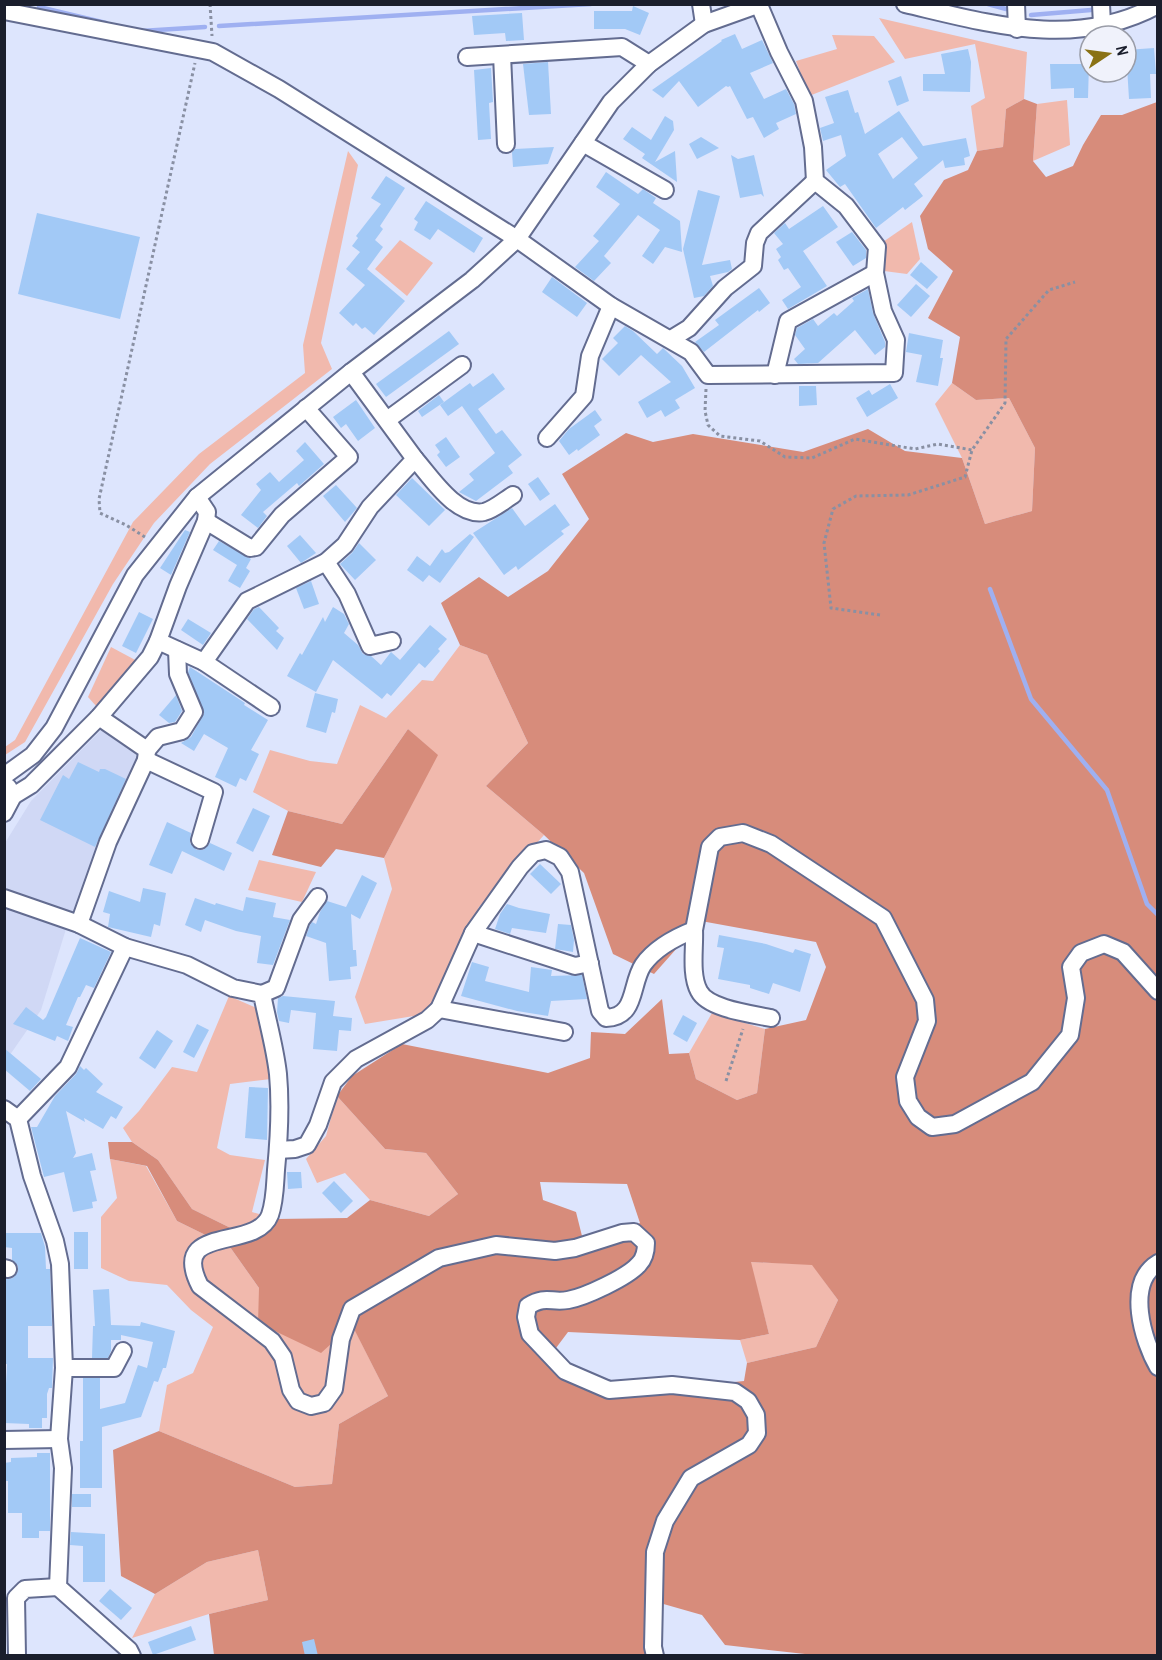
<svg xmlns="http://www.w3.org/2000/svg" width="1162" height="1660" viewBox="0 0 1162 1660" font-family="'Archivo Narrow',sans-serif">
<rect width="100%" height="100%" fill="#dde5fd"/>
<polygon fill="#d0d8f5" points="103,728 144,754 78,919 70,916 41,1010 5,1062 5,843 31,801"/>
<g fill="#f1b9ad">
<polygon points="879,18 1027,52 1024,99 1006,109 1003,147 977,151 971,106 985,98 975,44 905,59"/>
<polygon points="832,35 874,36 895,62 809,96 796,61 837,49"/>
<polygon points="1067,100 1070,145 1033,161 1037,104"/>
<polygon points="348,151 358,165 321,343 332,369 210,464 154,523 113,584 25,742 5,755 5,747 15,740 133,522 199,454 305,373 303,345"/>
<polygon points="912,222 920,259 907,274 884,271 880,244"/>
<polygon points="400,240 433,263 407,296 375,269"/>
<polygon points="952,383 976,400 1009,398 1035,448 1032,511 985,524 962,458 935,404"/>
<polygon points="460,645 487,655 528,743 486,786 544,835 479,907 426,1014 365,1024 355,997 392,889 384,858 437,755 408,729 342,824 288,811 253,792 270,750 310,761 337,764 360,705 386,718 422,680 433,681"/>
<polygon points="111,647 139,662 97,707 88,697"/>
<polygon points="259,860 316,872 302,902 248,890"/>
<polygon points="229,996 261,1010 271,1079 230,1084 217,1148 230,1155 265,1160 252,1212 276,1219 253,1239 192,1209 158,1160 132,1142 123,1128 139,1111 172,1067 197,1072"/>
<polygon points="712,1013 765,1029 757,1093 737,1100 696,1079 689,1053"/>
<polygon points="337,1096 385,1149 426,1153 458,1194 429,1216 370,1200 345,1173 317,1183 306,1159 326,1136"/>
<polygon points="110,1159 146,1166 177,1221 230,1247 259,1288 352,1324 388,1396 339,1424 332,1484 295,1487 159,1431 167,1385 193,1373 213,1327 191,1310 167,1285 129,1281 101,1268 101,1217 117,1198"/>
<polygon points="750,1262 812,1264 838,1300 816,1347 747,1363 740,1340 769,1334"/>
<polygon points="258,1550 268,1600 209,1614 132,1638 155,1594 207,1562"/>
</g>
<g fill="#d78c7b" fill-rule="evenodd">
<path d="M1024,99L1037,104L1033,161L1046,177L1073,166L1083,145L1101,115H1122L1157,102V1655H814L725,1645L702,1615L653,1601L648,1655H214L209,1614L268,1600L258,1550L207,1562L155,1594L121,1576L113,1450L159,1431L295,1487L332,1484L339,1424L388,1396L352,1325L321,1353L258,1323L259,1288L230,1247L177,1221L147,1166L110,1159L108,1142H132L158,1160L192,1209L253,1239L276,1219L347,1218L370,1200L429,1216L458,1194L426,1153L385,1149L337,1096L352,1076L402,1044L548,1073L590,1058L591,1032L625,1034L662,999L669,1054L689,1053L696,1079L737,1100L757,1093L765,1029L806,1020L826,967L816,942L701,921L654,974L613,954L584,873L544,835L486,786L528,743L487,655L460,645L441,603L479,577L508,597L548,571L589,519L562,474L626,433L653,442L693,434L803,452L868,429L905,451L962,458L985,524L1032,511L1035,448L1009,398L976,400L952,383L960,337L928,318L953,271L928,249L920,216L944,180L968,170L977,151L1003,147L1006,109ZM540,1182L627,1184L640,1223L584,1244L576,1212L543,1200ZM751,1262L812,1265L838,1300L816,1347L747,1363L744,1381L608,1395L553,1352L568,1332L740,1340L769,1334Z"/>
<polygon points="408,729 438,755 384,858 336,849 321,867 272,855 288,811 342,824"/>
</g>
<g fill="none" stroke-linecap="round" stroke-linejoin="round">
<g stroke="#9fb0f1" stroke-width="4.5">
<polyline points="988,4 1006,9"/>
<polyline points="39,7 106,23"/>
<polyline points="1031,15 1091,10"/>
<polyline points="219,26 591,4"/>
<polyline points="141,31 205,27"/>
<polyline points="990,589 1031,699 1107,790 1147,904 1158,915"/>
</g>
</g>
<g fill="#a2c9f6" fill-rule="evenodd">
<polygon points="633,6 649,13 640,35 625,29 594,29 594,11 632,11"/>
<polygon points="522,13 524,40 506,41 505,33 474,35 472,16"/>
<polygon points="735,34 742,49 762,40 773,63 750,73 764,99 786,89 794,104 796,114 776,123 779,129 764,138 753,117 747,119 730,86 728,87 726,86 698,107 679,81 663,98 652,90 722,41 721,40"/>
<polygon points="1154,48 1156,74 1150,74 1151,98 1129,99 1126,50"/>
<polygon points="968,49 971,62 970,92 923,91 923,74 945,74 941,54"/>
<polygon points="548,62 551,114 529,115 523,64"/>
<polygon points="1050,64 1089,64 1088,98 1074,98 1074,88 1051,89"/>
<polygon points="491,68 493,102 489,103 491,139 478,140 474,70"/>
<polygon points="901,76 909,101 897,106 888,81"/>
<path d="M848,90L855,113L858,112L865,134L899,111L923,146L966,138L970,156L964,158L965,165L945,168L943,160L914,184L923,196L905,210L903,207L876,228L845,184L840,187L826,170L846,156L841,135L823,141L820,128L834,123L825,97ZM902,137L918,158L893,179L878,154Z"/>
<polygon points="665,116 673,121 674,130 655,162 675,151 677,182 642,158 645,154 623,139 632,127 651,140"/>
<polygon points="701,137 719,148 697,159 689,144"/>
<polygon points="554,147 548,164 513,167 512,152 515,149"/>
<polygon points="731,155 738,159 754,155 764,197 761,194 740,198"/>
<polygon points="606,172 638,194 643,189 656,198 653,203 680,221 682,252 665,247 653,264 642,256 660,230 638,215 604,256 611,263 594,281 575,267 599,241 593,236 620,204 596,187"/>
<polygon points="386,176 405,188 380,226 383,229 375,240 383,247 367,269 405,301 374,335 365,327 362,329 356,323 353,326 339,313 365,285 346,269 360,252 352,246 358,238 356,236 381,204 371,198"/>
<polygon points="698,190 720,196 702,265 730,260 732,269 728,272 710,276 713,286 704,296 694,298 683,249"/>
<polygon points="426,201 483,238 474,253 438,229 430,240 414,230 418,222 414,219"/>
<polygon points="823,206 838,227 803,251 827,286 788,309 782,300 801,287 788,268 784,270 778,260 781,257 776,249 783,244 774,233 785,223 789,229"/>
<polygon points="37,213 140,237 120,319 18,294"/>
<polygon points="852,232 866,250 866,258 853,266 836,242"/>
<polygon points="921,262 938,277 927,289 910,275"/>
<polygon points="552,277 587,303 577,317 542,292"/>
<polygon points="916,284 930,296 911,317 897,305"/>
<polygon points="759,288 770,303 759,312 758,310 704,352 695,342 719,325 715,320"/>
<polygon points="868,289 873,313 885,342 885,347 875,355 855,330 818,363 798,364 794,359 805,349 795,335 797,328 813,319 818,326 834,313 837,316 854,301 852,298"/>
<polygon points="625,326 633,331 657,354 663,348 682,366 695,388 675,400 680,408 665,417 661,410 647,418 638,402 671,382 641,355 619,376 602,359 618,343 613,338"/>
<polygon points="449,331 459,344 386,397 376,384"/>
<polygon points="909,333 943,340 940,358 943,358 938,386 916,382 922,355 906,352"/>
<polygon points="493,373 505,389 478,409 496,434 502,430 522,455 508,466 513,473 476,501 459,492 474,480 469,474 495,453 462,406 448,416 440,405 470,383 473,387"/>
<polygon points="890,384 898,398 867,417 856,398 869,390 872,395"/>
<polygon points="799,386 816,386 817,405 799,406"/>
<polygon points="439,395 444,402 422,417 418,411"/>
<polygon points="356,400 375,428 358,441 346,424 341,428 333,417"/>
<polygon points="595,410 602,420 594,426 600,435 578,451 577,449 569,455 559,441 569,429"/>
<polygon points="446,437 460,457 446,467 437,455 440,452 435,445"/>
<polygon points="305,442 324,464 299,486 297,483 263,512 267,516 258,528 241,515 261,490 256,484 270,472 279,482 304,460 296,451"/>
<polygon points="538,477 550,494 540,501 528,484"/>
<polygon points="412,478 445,510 429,526 396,495"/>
<polygon points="336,485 357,508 345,522 323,496"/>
<polygon points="555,504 570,525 561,531 564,534 518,570 516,566 504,575 473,533 512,508 525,526"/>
<polygon points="185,530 190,532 171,575 160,568"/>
<polygon points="470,534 474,537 440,583 429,575 423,582 407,570 417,556 430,566 442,549 445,553 449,552"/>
<polygon points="300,535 316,553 301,563 287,546"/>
<polygon points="219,541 251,559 246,568 250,571 240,588 228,581 237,565 213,550"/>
<polygon points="359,543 376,560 355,580 340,564 352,553"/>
<polygon points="311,581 319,604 304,609 296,588"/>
<polygon points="259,607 279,628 276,631 284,638 277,650 247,619 254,609"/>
<polygon points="333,607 344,614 349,624 344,633 358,645 363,654 371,656 381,665 391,652 400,660 430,625 447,639 438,649 440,651 425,668 419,663 391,696 387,693 382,699 333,660 316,692 287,676 300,653 302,655 323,617 325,622"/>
<polygon points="139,612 153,619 136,653 122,646"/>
<polygon points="188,619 211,633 203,645 181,630"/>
<polygon points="190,667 245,703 244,705 268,720 251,750 259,754 246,781 240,778 236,787 215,777 228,748 204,734 194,751 181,743 191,737 204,713 188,672"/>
<polygon points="315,693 338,699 335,713 332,712 326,733 306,727"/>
<polygon points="176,695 182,711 175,722 169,723 159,715"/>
<polygon points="78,762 99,772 100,769 105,769 126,779 95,847 40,820 63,775 69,779"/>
<polygon points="253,808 270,816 253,852 236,843"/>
<polygon points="167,822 191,833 190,843 197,850 203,850 210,843 232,853 224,871 182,851 172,874 149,865"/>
<polygon points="540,864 561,884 551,894 530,874"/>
<polygon points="362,875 377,883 360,919 351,914 353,950 356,950 357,966 350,967 351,979 329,981 326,943 306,936 310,925 312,922 316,924 320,912 327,901 346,907"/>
<polygon points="143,888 166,893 160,926 154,924 151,937 108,927 110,914 103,912 109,891 140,902"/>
<polygon points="246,897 276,903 273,917 290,920 273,965 257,963 261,936 236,931 205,920 201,932 185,925 195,898 215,905 216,903 243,911"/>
<polygon points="507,904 519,908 550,914 546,933 512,928 510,934 495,929 500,914"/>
<polygon points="558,924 571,925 574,940 573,952 555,949"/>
<polygon points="719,935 766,944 793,953 795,949 811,954 800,992 773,983 769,994 750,988 750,985 718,979 724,948 717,947"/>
<polygon points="80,938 111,952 94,988 86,985 80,997 78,997 66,1025 73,1027 68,1041 57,1036 55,1041 13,1024 26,1007 43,1020 46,1017"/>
<polygon points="472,962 489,967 485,981 529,992 531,967 552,970 551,976 582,975 587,999 551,1001 548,1016 517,1011 461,996"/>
<polygon points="283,996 335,1001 333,1016 352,1018 351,1031 339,1030 337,1051 313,1049 316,1013 291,1010 289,1023 279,1021 277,1012 278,998"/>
<polygon points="683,1015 697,1023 687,1042 673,1034"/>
<polygon points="197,1024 209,1030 194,1058 183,1052"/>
<polygon points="157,1030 173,1041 155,1069 139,1058"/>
<polygon points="4,1048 41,1079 30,1091 4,1069"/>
<polygon points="80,1066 84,1070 86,1068 103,1084 96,1092 123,1107 116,1119 111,1116 103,1129 84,1118 85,1122 66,1111 76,1153 73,1158 92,1153 96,1170 90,1171 97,1201 92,1202 93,1208 73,1212 64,1172 44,1177 31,1127 37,1127 55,1096 76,1074"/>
<polygon points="249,1087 268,1088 267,1140 245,1138"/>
<polygon points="287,1172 301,1172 302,1188 288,1189"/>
<polygon points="334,1181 353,1201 341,1213 322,1193"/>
<rect x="74" y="1232" width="14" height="37"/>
<polygon points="4,1233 41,1233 45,1247 46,1269 50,1269 52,1326 28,1326 28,1358 53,1358 52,1388 49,1388 47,1394 47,1418 42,1418 42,1428 29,1428 29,1424 4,1423 7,1364 4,1364 4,1279 13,1278 18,1271 18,1266 12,1260 12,1248 4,1247"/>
<polygon points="109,1289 111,1325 140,1326 141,1322 175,1331 166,1368 163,1368 158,1382 154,1381 141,1417 102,1427 102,1488 80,1488 80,1441 83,1441 83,1378 100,1378 100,1409 125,1403 138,1365 147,1368 153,1342 121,1335 121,1340 111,1340 111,1351 108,1358 92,1358 93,1326 95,1326 93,1290"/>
<polygon points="37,1453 50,1453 50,1531 39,1531 39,1538 22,1538 22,1513 8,1513 8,1481 4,1481 4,1463 11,1462 11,1458 37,1457"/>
<rect x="72" y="1494" width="19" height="13"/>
<polygon points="71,1532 105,1534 105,1582 83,1582 83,1546 70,1545"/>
<polygon points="110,1589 132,1608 121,1620 99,1601"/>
<polygon points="191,1626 196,1640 153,1655 148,1642"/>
<polygon points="314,1639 318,1656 305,1656 302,1642"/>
</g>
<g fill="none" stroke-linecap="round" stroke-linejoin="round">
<g stroke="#636c90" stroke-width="20">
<g id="minor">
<polyline points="701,4 704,24"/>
<path d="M905,4C991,24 1075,50 1158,5"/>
<polyline points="1016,4 1017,29"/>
<polyline points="1101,4 1102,25"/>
<polyline points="4,11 213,52 279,89 517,239 611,306 691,352 708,375 894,373 896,340 883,311 875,273 877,247 846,206 815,181 813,147 804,101 779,52 759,5"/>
<polyline points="502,55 506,144"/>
<polyline points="467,57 622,47 649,64"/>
<polyline points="583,143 665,190"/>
<polyline points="671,339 689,328 725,288 753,266 755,243 759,233 815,181"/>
<polyline points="775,375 788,321 875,273"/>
<polyline points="387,420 462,365"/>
<polyline points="547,438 584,396 590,356 611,306"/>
<path d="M415,459C431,477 456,517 484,512C493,510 505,500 513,495"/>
<polyline points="206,521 250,548 256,547 282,515 349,457 306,408"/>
<polyline points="326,562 347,594 370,646 392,641"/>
<polyline points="158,641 204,662 247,601 326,562 345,545 370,507 415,459 351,372"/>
<polyline points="204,662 271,707"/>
<polyline points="147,750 158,737 182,731 194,712 178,674 177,650"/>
<polyline points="146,760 214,792 200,840"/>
<polyline points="4,776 33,755 54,728 135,575 197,497 351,372 472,280 517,239 611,102 649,64 704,24 760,4"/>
<polyline points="13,796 31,785 99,717 150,657 158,641 178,586 206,521 207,512 197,497"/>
<polyline points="4,813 13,796 8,787"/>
<path d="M4,898L79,924L125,947L187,965L233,988L262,994C267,1020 275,1047 278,1074C281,1106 279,1139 276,1170C275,1185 275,1201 270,1215C256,1252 168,1223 200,1286L272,1341L283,1357L291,1390L298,1401L311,1406L324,1403L334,1389L341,1339L352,1309L439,1258L496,1245L555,1251L575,1248L622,1233L634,1232L646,1243C646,1251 645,1258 639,1264C628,1277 585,1297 568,1300C551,1303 546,1295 528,1306L526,1317L530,1334L565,1371L609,1390L672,1385L735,1392L748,1401L756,1415L757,1433L749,1445L691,1478L665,1521L655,1552L653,1647L655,1656"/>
<polyline points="79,924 108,842 146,760 147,750 99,717"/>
<path d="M694,930C695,948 690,974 699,991C708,1009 752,1014 771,1018"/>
<polyline points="473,933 575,966 590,963"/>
<polyline points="262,994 276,988 301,920 318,897"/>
<polyline points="439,1009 564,1032"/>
<polyline points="4,1109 18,1119 32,1176 55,1241 60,1264 64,1368 59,1439 63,1468 58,1587 129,1650 132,1656"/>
<polyline points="18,1119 68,1067 125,947"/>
<path d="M278,1150L295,1149L307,1145L318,1125L333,1082L356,1059L427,1020L439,1009L473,933L520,867L533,853L546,850L560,857L570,872L600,1011L606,1018C637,1017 630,985 643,965C655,948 676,937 694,930L710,847L720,837L743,833L771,844L883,918L925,1000L927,1021L905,1077L908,1101L918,1117L932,1127L955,1124L1032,1082L1070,1035L1076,998L1071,967L1081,953L1104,944L1123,952L1158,991"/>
<path d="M1158,1263C1125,1283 1143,1341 1158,1367"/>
<polyline points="4,1268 8,1269"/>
<polyline points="64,1368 114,1368 123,1351"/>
<polyline points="4,1440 59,1439"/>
<polyline points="17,1656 16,1598 25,1589 58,1587"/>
</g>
</g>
<g stroke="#8990a3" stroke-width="3" stroke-dasharray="3 3" stroke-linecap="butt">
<polyline points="210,4 212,36"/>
<polyline points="706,389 705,411 708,425 720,436 760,441 785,457 812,458 855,439 915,449 938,444 972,450"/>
<polyline points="145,537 126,525 100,513 99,499 195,63"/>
<polyline points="880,615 831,608 824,543 833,509 856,496 908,495 965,477 972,450 1005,403 1006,339 1049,290 1075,282"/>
<polyline points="726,1081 743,1029"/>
</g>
<use href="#minor" stroke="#fff" stroke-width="16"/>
</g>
<rect width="1162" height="1660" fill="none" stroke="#1a1e2c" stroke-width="12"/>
<g transform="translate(1108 54) rotate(77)"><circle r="28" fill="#f0f2fb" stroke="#9a9da8" stroke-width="1.5"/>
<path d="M0-4.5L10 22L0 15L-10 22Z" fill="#8a7214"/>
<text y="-9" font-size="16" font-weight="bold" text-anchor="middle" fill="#1a1e2c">N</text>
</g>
</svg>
